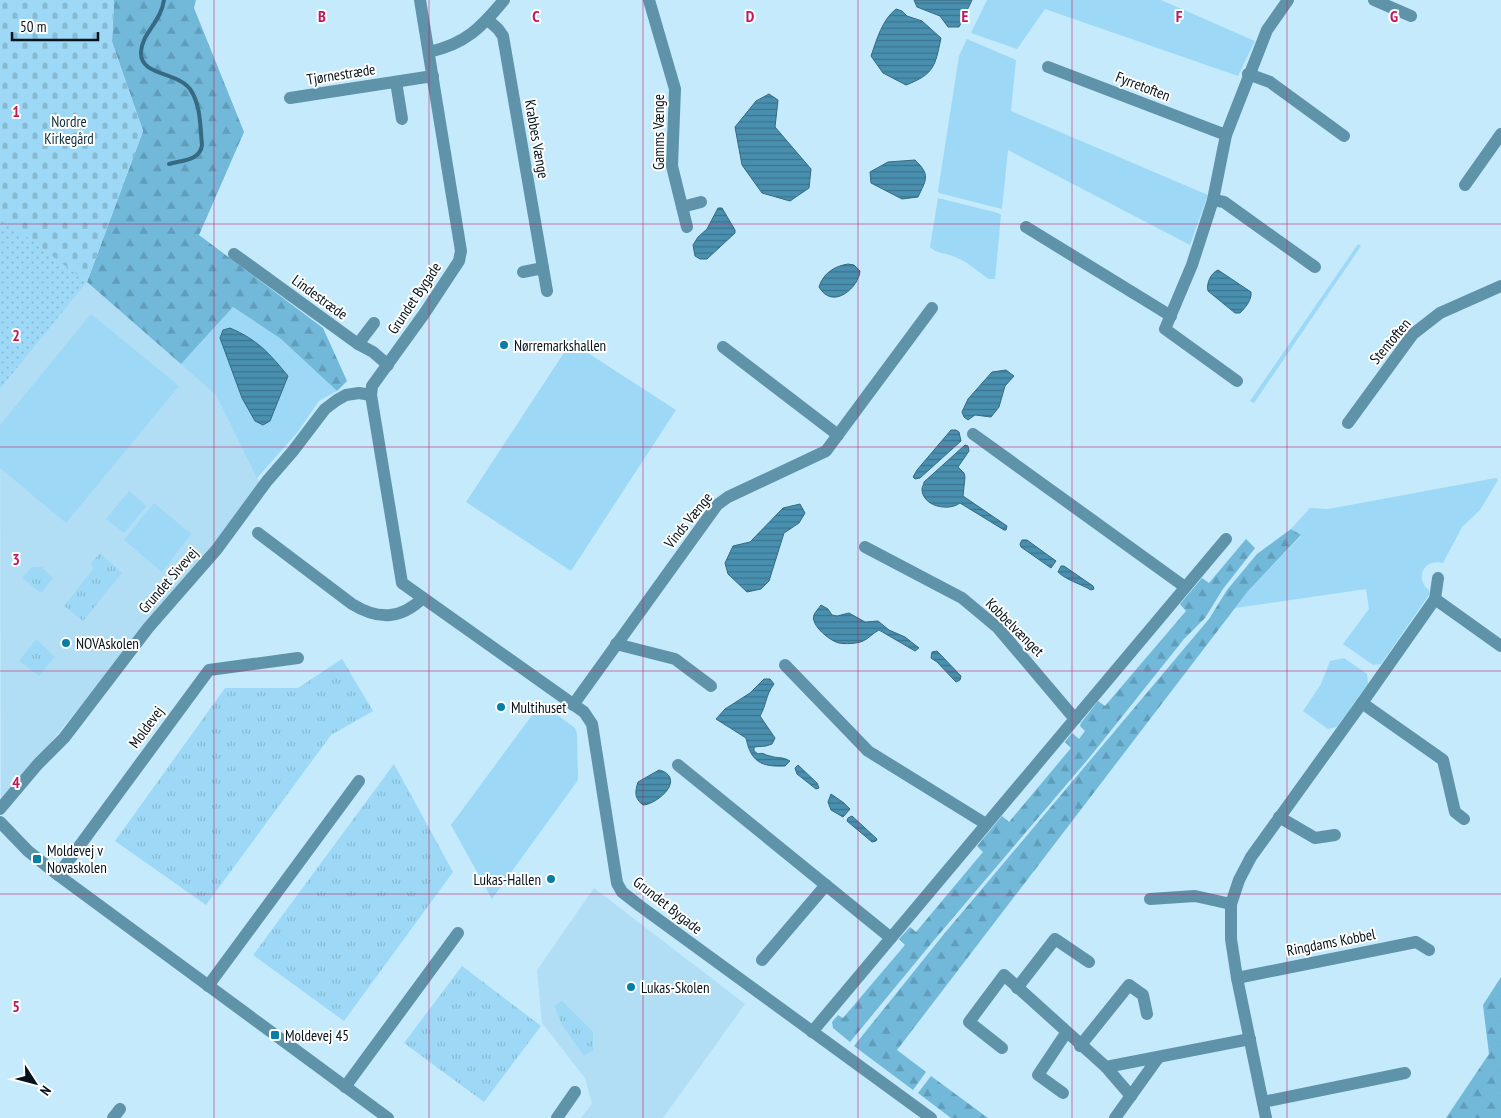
<svg xmlns="http://www.w3.org/2000/svg" width="1501" height="1118" viewBox="0 0 1501 1118" font-family="'PT Sans Narrow',sans-serif">
<defs>
<pattern id="forest-firs" width="22" height="20" patternUnits="userSpaceOnUse" patternTransform="scale(1.25)"><rect width="22" height="20" fill="#71b8d9"/><path d="M5 1l3.5 6h-7zM16 11l3.5 6h-7z" fill="#609dba"/></pattern>
<pattern id="cemetery-stones" width="16" height="16" patternUnits="userSpaceOnUse" patternTransform="scale(1.25)"><rect width="16" height="16" fill="#9dd9f6"/><path d="M2 7V4a2 2 0 0 1 4 0v3zM10 15v-3a2 2 0 0 1 4 0v3z" fill="#86b9d2"/></pattern>
<pattern id="park-tufts" width="24" height="20" patternUnits="userSpaceOnUse" patternTransform="scale(1.25)"><rect width="24" height="20" fill="#9dd9f6"/><path d="M3 7l-1-3M5 7V3M7 7l1-3M15 17l-1-3M17 17v-4M19 17l1-3" fill="none" stroke="#86b9d2"/></pattern>
<pattern id="garden-dots" width="8" height="8" patternUnits="userSpaceOnUse" patternTransform="scale(1.25)"><rect width="8" height="8" fill="#9dd9f6"/><path d="M2 2h.1M6 6h.1" fill="none" stroke="#86b9d2" stroke-width="1.8" stroke-linecap="round"/></pattern>
<pattern id="water-rules" width="6" height="5" patternUnits="userSpaceOnUse" patternTransform="scale(1.25)"><rect width="6" height="5" fill="#498faf"/><path d="M0 2.5h6" fill="none" stroke="#3b748e"/></pattern>
</defs>
<rect width="100%" height="100%" fill="#c4eafc"/>
<g fill="#b1def4">
<polygon points="87,282 216,394 261,485 1,803 0,389"/>
<polygon points="594,888 745,1004 663,1118 581,1118 592,1104 585,1078 542,1023 537,970"/>
</g>
<g fill="#9dd9f6">
<polygon points="987,0 1161,0 1255,41 1238,76 1045,9 1017,49 971,33"/>
<polygon points="967,39 1016,60 1011,111 1208,195 1190,245 1008,150 1002,209 939,193 938,191 959,56"/>
<path d="M938,198L998,213L1001,215L995,279H989C978,272 968,262 955,257C946,253 937,254 930,247Z"/>
<polygon points="1358,244 1361,246 1254,403 1250,401"/>
<polygon points="233,307 281,339 337,391 319,401 297,433 257,478 216,395 181,364"/>
<polygon points="91,314 179,386 66,523 0,468 0,425"/>
<polygon points="571,342 676,410 571,571 466,502"/>
<path d="M1496,478L1498,480L1480,510L1462,527L1443,563C1424,558 1414,578 1429,590V595L1381,664L1373,665L1343,644L1369,609L1366,589L1235,608L1248,591L1301,536L1291,529L1310,508L1328,509Z"/>
<polygon points="129,491 147,506 124,533 106,519"/>
<polygon points="154,503 191,534 162,572 124,540"/>
<polygon points="1344,658 1367,674 1368,684 1337,727 1328,729 1303,711 1321,684 1330,661"/>
<polygon points="541,703 575,728 577,734 578,780 492,899 451,825"/>
</g>
<g fill="url(#forest-firs)">
<polygon points="114,0 196,0 194,8 244,132 199,235 323,328 347,381 337,391 281,339 233,307 181,364 87,282 143,131 112,42"/>
<polygon points="1291,529 1301,535 1248,591 897,1050 926,1072 913,1090 854,1046 944,934 1209,619 1227,590 1257,554"/>
<polygon points="1246,539 1255,548 1223,589 1205,618 1184,639 1089,758 935,939 850,1042 833,1028 832,1022 838,1015 843,1018 905,945 899,939 910,927 916,932 983,852 977,846 1002,816 1009,822 1071,748 1065,742 1072,733 1079,739 1085,731 1080,726 1081,723 1098,701 1105,706 1186,611 1180,604 1202,578 1209,583"/>
<polygon points="1501,977 1501,1118 1446,1118 1489,1054 1483,1005"/>
<polygon points="931,1076 988,1118 951,1118 918,1093"/>
</g>
<polygon fill="url(#cemetery-stones)" points="0,0 114,0 112,42 143,131 87,282 0,219"/>
<g fill="url(#park-tufts)">
<polygon points="100,553 122,573 83,621 64,606 93,569 91,563"/>
<polygon points="32,567 42,567 53,578 41,593 22,578"/>
<polygon points="36,639 55,657 39,676 19,661"/>
<polygon points="342,659 373,711 331,735 206,905 115,841 225,688 298,688"/>
<polygon points="394,764 453,872 344,1021 253,955"/>
<polygon points="462,966 541,1026 484,1102 404,1043"/>
<polygon points="562,1001 593,1032 593,1050 584,1056 562,1025 554,1006"/>
</g>
<polygon fill="url(#garden-dots)" points="0,217 87,282 0,389"/>
<g fill="url(#water-rules)" stroke="#356a82">
<polygon points="914,0 972,0 959,27 948,27 940,16 917,7"/>
<path d="M896,9L902,11L907,16L922,21L941,38C935,67 934,74 906,85L883,73L871,56C877,39 882,20 896,9Z"/>
<polygon points="769,94 778,100 775,127 811,169 809,188 790,201 762,193 742,165 735,127 756,101"/>
<path d="M915,160C931,175 926,180 918,197L902,199L871,183L870,172L888,162Z"/>
<polygon points="718,208 722,208 735,230 735,233 707,259 700,259 695,256 693,245 698,237 707,229"/>
<path d="M848,264L854,265L860,271C859,287 833,311 819,287C823,273 835,266 848,264Z"/>
<path d="M1218,270L1251,292C1252,300 1245,308 1240,313H1235L1208,291C1206,283 1211,273 1218,270Z"/>
<path d="M230,328C258,340 269,353 288,376L270,421L263,425L255,421L242,398L220,338L223,330Z"/>
<polygon points="1006,370 1014,376 1005,386 999,407 991,417 975,415 968,420 964,417 962,412 968,399 992,372"/>
<polygon points="951,430 956,430 959,432 961,441 920,478 915,479 913,477 917,470"/>
<path d="M965,445L968,446L969,451L958,467L964,473L965,477L963,496L1007,526L1006,530H1004L960,503C948,512 922,506 922,489C922,487 924,484 924,482Z"/>
<polygon points="800,504 805,513 799,523 784,533 769,581 761,589 747,592 728,574 725,563 733,546 750,542 783,508"/>
<polygon points="1022,540 1027,540 1056,561 1051,568 1021,547 1020,544"/>
<path d="M1061,566H1064L1093,586L1094,589L1091,590C1081,584 1066,580 1058,572Z"/>
<path d="M821,605L828,609L832,615L837,616L849,613L865,622L878,621L889,630L905,637L919,648L915,651L879,630C873,633 868,639 863,641C857,644 844,644 839,643C830,641 810,625 814,615C815,612 819,608 821,605Z"/>
<polygon points="937,651 961,676 960,680 956,682 937,662 931,658 932,652"/>
<path d="M764,679H770L774,684C765,696 767,704 760,716L775,738L772,744L766,746L754,747V751L758,754C764,752 764,755 770,756C779,759 781,756 790,761L785,766C761,767 751,762 746,738L716,719L725,709L750,693Z"/>
<polygon points="798,765 817,783 819,788 816,789 797,774 795,768"/>
<path d="M659,770C663,771 666,772 669,776C677,788 653,805 643,805C634,798 635,792 638,782Z"/>
<polygon points="831,794 844,803 850,809 843,817 831,810 828,802"/>
<polygon points="852,816 877,839 876,841 872,842 847,821 848,818"/>
</g>
<g fill="none" stroke-linecap="round" stroke-linejoin="round">
<path stroke="#356a82" stroke-width="4" d="M164,0C161,22 142,33 141,52C140,76 176,71 190,89C201,105 200,126 202,145C200,161 182,160 169,164"/>
<g stroke="#5f93aa" stroke-width="12">
<polyline points="420,0 461,251 459,261 424,314 372,386 371,395 402,583 584,712 592,724 617,883 622,892 640,906 931,1118"/>
<polyline points="649,0 675,89 672,166 687,227"/>
<polyline points="1374,0 1411,16"/>
<polyline points="488,20 498,29 503,36 547,291"/>
<path d="M429,52C465,44 481,28 504,0"/>
<polyline points="1048,67 1226,135"/>
<polyline points="1248,74 1270,82 1344,136"/>
<polyline points="396,82 402,119"/>
<polyline points="290,98 433,76"/>
<polyline points="1465,185 1501,134"/>
<polyline points="1213,200 1224,202 1315,267"/>
<polyline points="682,207 701,202"/>
<polyline points="1026,227 1171,316"/>
<polyline points="234,254 358,344 373,352 388,365"/>
<polyline points="523,272 543,268"/>
<polyline points="358,344 374,323"/>
<polyline points="723,347 838,435"/>
<polyline points="1237,381 1165,329 1192,265 1213,200 1226,135 1267,30 1288,0"/>
<polyline points="1348,423 1413,334 1440,313 1501,286"/>
<polyline points="973,434 1185,587"/>
<path d="M258,533L352,604C378,620 400,620 423,598"/>
<polyline points="865,547 962,598 998,628 1075,719"/>
<polyline points="1435,599 1501,646"/>
<polyline points="616,644 675,659 711,686"/>
<polyline points="785,665 868,751 986,824"/>
<polyline points="1362,703 1443,760 1455,812 1464,819"/>
<polyline points="573,705 717,505 728,497 826,451 932,308"/>
<polyline points="678,765 891,938"/>
<polyline points="0,809 38,764 64,738 148,628 217,549 267,481 293,451 325,409 337,400 346,395 359,393 371,395"/>
<polyline points="1279,817 1315,838 1335,835"/>
<polyline points="0,822 28,851 58,875 388,1118"/>
<polyline points="58,875 209,670 298,658"/>
<polyline points="1150,899 1195,896 1231,904"/>
<polyline points="762,960 826,885"/>
<polyline points="1237,978 1416,942 1429,950"/>
<polyline points="208,986 359,781"/>
<polyline points="1017,988 1055,939 1089,962"/>
<polyline points="812,1032 1226,539"/>
<polyline points="1080,1046 1129,985 1143,995 1147,1014"/>
<polyline points="1002,1048 969,1022 1004,975 1106,1067 1250,1039"/>
<polyline points="1106,1067 1131,1096"/>
<polyline points="345,1087 458,933"/>
<polyline points="1063,1093 1038,1075 1066,1033"/>
<polyline points="1263,1102 1405,1073"/>
<polyline points="113,1118 120,1109"/>
<polyline points="557,1118 575,1092"/>
<polyline points="1115,1118 1158,1058"/>
<polyline points="1266,1118 1237,978 1231,939 1231,904 1239,880 1251,857 1362,703 1435,599 1438,578"/>
</g>
</g>
<path fill="none" stroke="#c2185b" stroke-width="1" stroke-opacity="0.55" d="M214,0V1118M429,0V1118M643,0V1118M858,0V1118M1072,0V1118M1287,0V1118M0,224H1501M0,447H1501M0,671H1501M0,894H1501"/>
<g fill="#067ea5" stroke="#fff" stroke-width="2">
<circle cx="504" cy="345" r="5"/>
<circle cx="66" cy="643" r="5"/>
<circle cx="501" cy="707" r="5"/>
<rect x="32" y="854" width="10" height="10" rx="2.5"/>
<circle cx="551" cy="879" r="5"/>
<circle cx="631" cy="987" r="5"/>
<rect x="270" y="1030" width="10" height="10" rx="2.5"/>
</g>
<g text-anchor="middle" dominant-baseline="central" stroke-width="4" stroke-linejoin="round" paint-order="stroke">
<g font-size="15" fill="#06131a" stroke="#fff">
<text transform="translate(341 74) rotate(-9)">Tjørnestræde</text>
<text transform="translate(1143 86) rotate(21)">Fyrretoften</text>
<text transform="translate(658 132) rotate(-90)">Gamms Vænge</text>
<text transform="translate(537 139) rotate(80)">Krabbes Vænge</text>
<text transform="translate(320 297) rotate(36)">Lindestræde</text>
<text transform="translate(414 298) rotate(-56)">Grundet Bygade</text>
<text transform="translate(1390 341) rotate(-50)">Stentoften</text>
<text transform="translate(688 520) rotate(-51)">Vinds Vænge</text>
<text transform="translate(168 580) rotate(-49)">Grundet Sivevej</text>
<text transform="translate(1015 627) rotate(45)">Kobbelvænget</text>
<text transform="translate(146 727) rotate(-54)">Moldevej</text>
<text transform="translate(668 905) rotate(38)">Grundet Bygade</text>
<text transform="translate(1331 942) rotate(-11)">Ringdams Kobbel</text>
</g>
<g font-size="15" fill="#0c2e3c" stroke="#fff">
<text x="69" y="121">Nordre<tspan x="69" dy="17">Kirkegård</tspan></text>
</g>
<g font-size="15" fill="#06131a" stroke="#fff" text-anchor="start">
<text x="514" y="345">Nørremarkshallen</text>
<text x="76" y="643">NOVAskolen</text>
<text x="511" y="707">Multihuset</text>
<text x="47" y="850">Moldevej v<tspan x="47" dy="17">Novaskolen</tspan></text>
<text x="541" y="879" text-anchor="end">Lukas-Hallen</text>
<text x="641" y="987">Lukas-Skolen</text>
<text x="285" y="1035">Moldevej 45</text>
</g>
</g>
<g font-size="16" text-anchor="middle" font-weight="bold" fill="#c2185b" stroke="#fff" stroke-width="4" stroke-linejoin="round" paint-order="stroke">
<text x="322" y="22">B</text>
<text x="536" y="22">C</text>
<text x="750" y="22">D</text>
<text x="965" y="22">E</text>
<text x="1179" y="22">F</text>
<text x="1394" y="22">G</text>
<text x="16" y="117">1</text>
<text x="16" y="341">2</text>
<text x="16" y="565">3</text>
<text x="16" y="788">4</text>
<text x="16" y="1012">5</text>
</g>
<g transform="translate(35 1083) rotate(126)" stroke="#ffffff" stroke-width="4" paint-order="stroke">
<path d="M0-4L9 19L0 12L-9 19Z" fill="#06131a"/>
<text y="-8" font-size="14" font-weight="bold" text-anchor="middle" fill="#06131a">N</text>
</g>
<path d="M12 32v8h86v-8" fill="none" stroke="#06131a" stroke-width="2.5"/>
<text x="20" y="32" font-size="15" fill="#06131a" stroke="#ffffff" stroke-width="4" paint-order="stroke">50 m</text>
</svg>
